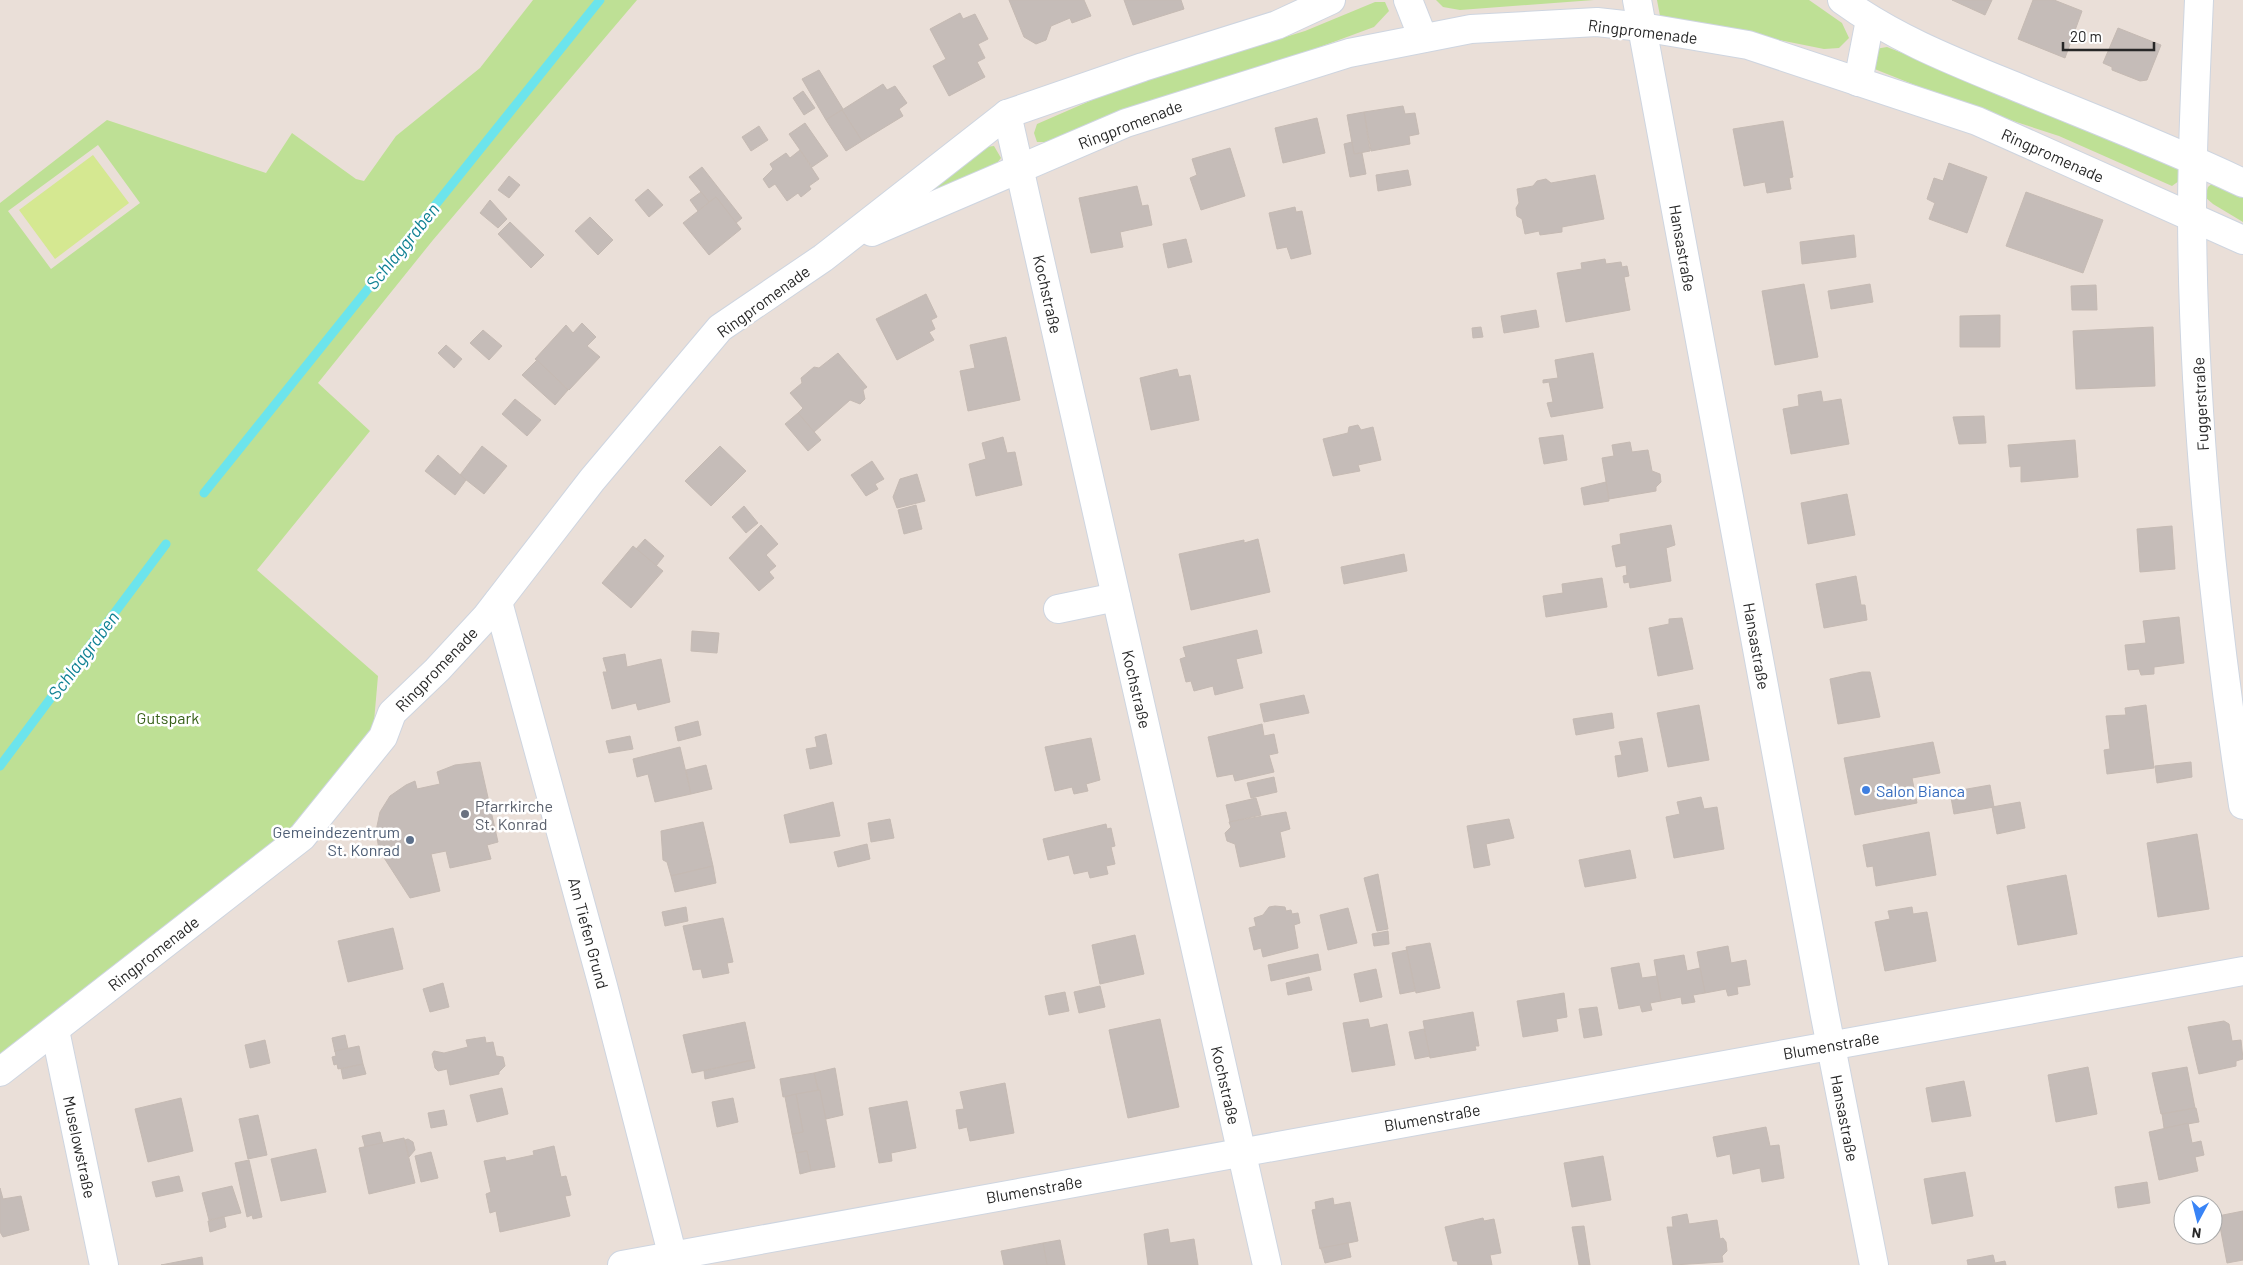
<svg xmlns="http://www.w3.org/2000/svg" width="2243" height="1265" viewBox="0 0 2243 1265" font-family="Barlow,sans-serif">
<rect width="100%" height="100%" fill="#eadfd8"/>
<g fill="#bee095" fill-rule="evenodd">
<path d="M533,0H637L433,240L318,383L370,431L257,570L378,676L373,733L296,829L0,1058V203L107,120L266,173L292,133L356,179L364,181L396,136L480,68ZM98,145L140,203L51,269L8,211Z"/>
<polygon points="1436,0 1594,0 1460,10 1443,7"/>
<polygon points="1657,0 1809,0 1842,23 1849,38 1839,48 1824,49 1660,16"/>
<polygon points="1375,2 1385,2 1389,11 1374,27 1290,58 1048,142 1037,142 1034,133 1037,124 1122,87 1305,31"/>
<polygon points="1887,47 2179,162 2183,178 2172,186 2059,136 1970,107 1872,68 1875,49"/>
<polygon points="994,146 1001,158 993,168 906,208 979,148"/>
<polygon points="2215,181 2243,194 2243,222 2213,204 2205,197 2208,187"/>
</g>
<polygon fill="#d5e891" points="93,155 129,203 55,259 19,210"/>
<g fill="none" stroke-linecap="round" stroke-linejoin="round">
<g stroke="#6ce4ec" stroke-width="9">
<polyline points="204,493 600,0"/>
<polyline points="0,766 166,544"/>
</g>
</g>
<g fill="#c5bcb8" stroke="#c5bab3">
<polygon points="1009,0 1084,0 1091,16 1072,23 1070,18 1051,26 1046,40 1036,44 1024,37"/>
<polygon points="1124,0 1181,0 1184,9 1133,25"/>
<polygon points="1952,0 1992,0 1985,15"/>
<polygon points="2033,0 2054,0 2082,11 2065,58 2018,39"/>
<polygon points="960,13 963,19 975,14 988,39 978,44 985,58 977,62 985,77 949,96 933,66 946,59 930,29"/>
<polygon points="2118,28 2161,45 2147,80 2140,81 2112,70 2112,67 2103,63"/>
<polygon points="819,70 843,109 826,120 802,79"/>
<polygon points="883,84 887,90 895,86 907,103 899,109 903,116 862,141 842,110"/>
<polygon points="803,91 815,108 804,115 793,98"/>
<polygon points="1403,106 1405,114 1415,113 1419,134 1409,136 1410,144 1371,151 1364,112"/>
<polygon points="842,110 862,141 846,151 826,120"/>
<polygon points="1364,112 1370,151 1354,154 1347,115"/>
<polygon points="1317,118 1325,153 1283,163 1275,128"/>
<polygon points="1783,121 1793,177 1789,178 1791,189 1767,193 1765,182 1744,186 1733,129"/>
<polygon points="805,123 828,156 812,167 789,134"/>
<polygon points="759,126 768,140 751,151 742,137"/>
<polygon points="1352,142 1354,154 1362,153 1366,174 1350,177 1344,144"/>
<polygon points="1230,148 1245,196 1201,210 1190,178 1197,175 1192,159"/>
<polygon points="800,150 819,179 809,186 811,189 801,197 798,193 787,201 775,184 769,188 763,179 773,169 770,164 786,153 790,158"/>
<polygon points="1949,163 1987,177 1967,233 1929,219 1935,203 1927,199 1934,178 1943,181"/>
<polygon points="702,167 742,218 736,223 716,197 709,202 689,177"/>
<polygon points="1408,170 1411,185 1378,191 1376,175"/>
<polygon points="1595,175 1604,219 1562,227 1562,232 1540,235 1539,231 1525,234 1522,219 1517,216 1516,208 1519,203 1517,189 1533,186 1537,181 1546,179 1551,183"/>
<polygon points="509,176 520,185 509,198 498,190"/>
<polygon points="1137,186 1142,206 1148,205 1152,225 1120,232 1123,247 1091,253 1079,198"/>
<polygon points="648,189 663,205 649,217 635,200"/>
<polygon points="701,192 709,202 698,211 690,200"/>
<polygon points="2026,192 2103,220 2083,273 2006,246"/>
<polygon points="716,197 741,229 709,255 683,223"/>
<polygon points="490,200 507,219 498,228 480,213"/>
<polygon points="1295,207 1296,212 1302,211 1311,254 1291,259 1287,247 1277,249 1269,213"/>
<polygon points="590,217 613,240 598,255 575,231"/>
<polygon points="510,222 544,255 531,268 498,234"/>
<polygon points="1854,235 1856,257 1802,264 1800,242"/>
<polygon points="1186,239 1192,262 1168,268 1163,244"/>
<polygon points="1605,259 1606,264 1621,262 1622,267 1627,266 1629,276 1624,277 1630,310 1566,322 1557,273 1582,269 1581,263"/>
<polygon points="1804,284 1818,357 1775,365 1762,291"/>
<polygon points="1870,284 1873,302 1831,309 1828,291"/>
<polygon points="2096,285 2097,310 2072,310 2071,286"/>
<polygon points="926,294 937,317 931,320 935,329 929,332 934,340 897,360 876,319"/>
<polygon points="1536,310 1539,327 1504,333 1501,316"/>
<polygon points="2000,315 2000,347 1960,347 1960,316"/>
<polygon points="582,323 596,337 587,346 600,357 569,390 535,359 566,325 573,333"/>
<polygon points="1481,327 1483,337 1473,338 1472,328"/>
<polygon points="2153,327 2155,386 2076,389 2073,331"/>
<polygon points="483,330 502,346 489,360 470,343"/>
<polygon points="1006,337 1020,400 968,411 960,371 975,368 970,345"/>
<polygon points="446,345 462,359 454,368 438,353"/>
<polygon points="838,353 867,387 863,390 865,399 860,404 850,400 814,432 798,413 803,408 790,393 802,383 801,378 814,367 819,368"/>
<polygon points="1593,353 1603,408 1551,417 1547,403 1553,402 1549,382 1543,383 1543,380 1558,378 1555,360"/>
<polygon points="537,360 568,390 555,405 522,375"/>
<polygon points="1177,369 1179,377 1190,375 1199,420 1151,430 1140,378"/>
<polygon points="1821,391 1823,402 1841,399 1849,444 1791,454 1783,409 1799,406 1798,395"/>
<polygon points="515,399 541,420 527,436 502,414"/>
<polygon points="798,413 821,440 808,451 785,424"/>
<polygon points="1984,416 1986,443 1959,444 1953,417"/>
<polygon points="1358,425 1361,430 1373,427 1381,460 1358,465 1360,471 1333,476 1323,439 1348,433 1349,427"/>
<polygon points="1563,435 1567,460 1544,464 1539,438"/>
<polygon points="1003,437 1007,453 1015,452 1022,485 976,496 969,464 986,459 982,443"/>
<polygon points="2075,440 2078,477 2021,482 2021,466 2010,467 2008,445"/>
<polygon points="1630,442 1632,452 1648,450 1652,471 1660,474 1661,482 1656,487 1656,491 1609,499 1602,458 1614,456 1612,445"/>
<polygon points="482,446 507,466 484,494 460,475"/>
<polygon points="720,446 746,471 711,506 685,481"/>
<polygon points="438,455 466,480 455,495 425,471"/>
<polygon points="872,461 884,479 875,484 878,489 866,496 851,475"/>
<polygon points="917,474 925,501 897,508 893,497 900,479"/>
<polygon points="1606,482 1609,501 1584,505 1581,488"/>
<polygon points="1847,494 1855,535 1808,544 1801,503"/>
<polygon points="916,505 922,529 904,534 898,510"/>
<polygon points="744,506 758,523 746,533 732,517"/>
<polygon points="761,525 778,544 766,555 776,566 769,572 774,578 759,591 729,558"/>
<polygon points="1671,525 1675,545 1666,548 1671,581 1630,588 1629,582 1624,583 1623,576 1627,575 1626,565 1616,567 1612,546 1621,544 1620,534"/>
<polygon points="2172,526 2175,569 2140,572 2137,529"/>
<polygon points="645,539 664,556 656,566 636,549"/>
<polygon points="1258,539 1270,592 1191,610 1179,554 1244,540 1244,543"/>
<polygon points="633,546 663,571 631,608 602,583"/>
<polygon points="1404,554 1407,571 1344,584 1341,567"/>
<polygon points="1856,576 1861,605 1865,605 1867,620 1824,628 1816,584"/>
<polygon points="1602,578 1607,607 1546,617 1543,596 1563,593 1562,584"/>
<polygon points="2179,617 2184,663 2154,667 2154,674 2141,675 2139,669 2128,670 2125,645 2146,643 2143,621"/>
<polygon points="1682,618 1693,669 1658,676 1649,628 1669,624 1669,619"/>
<polygon points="1257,630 1262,653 1236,659 1243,688 1215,695 1213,686 1194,691 1191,681 1186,682 1180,659 1186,657 1183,647"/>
<polygon points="692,631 719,633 717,653 691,651"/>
<polygon points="625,654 627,667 661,659 670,702 638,710 636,703 612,709 603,672 607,672 603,658"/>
<polygon points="1862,672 1870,672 1880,717 1838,724 1830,679"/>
<polygon points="1304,695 1309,713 1264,722 1260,704"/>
<polygon points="1699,705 1709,760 1668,767 1657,713"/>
<polygon points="2146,705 2154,768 2107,774 2104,750 2110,749 2106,716 2126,715 2125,708"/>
<polygon points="1612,713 1614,728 1576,735 1573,719"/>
<polygon points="698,721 701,735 678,741 675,727"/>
<polygon points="1262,724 1264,736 1274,734 1278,753 1269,755 1274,772 1235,781 1233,774 1217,777 1208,737"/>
<polygon points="826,734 832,764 810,769 806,749 817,747 815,737"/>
<polygon points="630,736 633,749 609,753 606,741"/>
<polygon points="1091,738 1100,780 1086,784 1088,791 1074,794 1072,787 1055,791 1045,747"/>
<polygon points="1642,738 1648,771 1618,777 1615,756 1622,755 1619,742"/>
<polygon points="1933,742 1940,773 1912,778 1917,803 1855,815 1844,758"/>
<polygon points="680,747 691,794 655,802 648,774 637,777 633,759"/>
<polygon points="480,762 498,842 487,845 491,859 450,868 446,851 431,854 440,891 410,898 379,850 376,831 380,812 390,796 406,785 415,781 417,789 440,784 437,772 455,765"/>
<polygon points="2191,762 2192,777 2157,783 2155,766"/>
<polygon points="706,765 712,789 691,794 686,770"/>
<polygon points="1274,777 1277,792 1251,798 1247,783"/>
<polygon points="1990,785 1994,807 1954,814 1950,792"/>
<polygon points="1701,797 1704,809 1717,807 1724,849 1674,858 1666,817 1680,814 1677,802"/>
<polygon points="1256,798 1261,815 1230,822 1226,805"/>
<polygon points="833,802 840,836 790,843 784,815"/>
<polygon points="2020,802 2025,828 1997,834 1992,807"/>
<polygon points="1286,812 1290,829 1280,832 1285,857 1240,867 1235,844 1227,841 1225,833 1231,827 1229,822"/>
<polygon points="890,819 894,838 871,842 868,823"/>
<polygon points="1509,819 1514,838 1486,844 1490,865 1474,868 1467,826"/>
<polygon points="703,822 713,866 671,876 667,862 663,860 661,831"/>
<polygon points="1106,824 1107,829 1111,828 1115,846 1111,847 1115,864 1106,866 1108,874 1090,878 1088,871 1074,874 1069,855 1048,860 1043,839"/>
<polygon points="1929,832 1936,875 1876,886 1873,866 1867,867 1863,845"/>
<polygon points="2197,834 2209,909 2158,917 2147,843"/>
<polygon points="867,844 870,859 838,867 834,852"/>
<polygon points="1630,850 1636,878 1585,887 1579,860"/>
<polygon points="713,866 716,883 675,892 671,876"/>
<polygon points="1378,874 1388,929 1377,931 1364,878"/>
<polygon points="2066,875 2077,934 2018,945 2007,886"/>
<polygon points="1275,906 1285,907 1286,911 1291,910 1292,914 1298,913 1300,923 1294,925 1298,948 1263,957 1261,948 1254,950 1249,928 1256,926 1254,918 1263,915 1269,907"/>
<polygon points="686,907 688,921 665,926 662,912"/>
<polygon points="1912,907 1913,914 1927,912 1936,961 1885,971 1875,922 1890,919 1888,911"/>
<polygon points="1348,908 1357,943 1328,950 1320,915"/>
<polygon points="723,918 733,962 727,963 729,973 703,978 701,969 693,970 683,926"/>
<polygon points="393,928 403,969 348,982 338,941"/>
<polygon points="1388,931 1389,944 1374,946 1372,934"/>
<polygon points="1135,935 1144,974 1100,984 1092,945"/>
<polygon points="1430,943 1440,988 1416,993 1406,947"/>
<polygon points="1728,946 1731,963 1746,960 1750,985 1737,987 1738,994 1728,996 1726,989 1705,993 1697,952"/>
<polygon points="1407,950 1415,991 1400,994 1392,953"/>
<polygon points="1318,954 1321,970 1271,981 1268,965"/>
<polygon points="1684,955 1687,971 1700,968 1705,993 1693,995 1695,1002 1682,1004 1681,997 1661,1001 1654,960"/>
<polygon points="1639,963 1642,978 1657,976 1661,1001 1650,1003 1652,1010 1642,1012 1640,1005 1619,1009 1611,968"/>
<polygon points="1376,969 1382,997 1360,1002 1354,974"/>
<polygon points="1309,977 1312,990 1288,995 1286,983"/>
<polygon points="443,983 449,1007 430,1012 423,989"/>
<polygon points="1100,986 1105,1007 1079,1013 1074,992"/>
<polygon points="1065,992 1069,1011 1049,1015 1045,996"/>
<polygon points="1564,993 1567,1017 1556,1019 1558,1031 1523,1037 1517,1001"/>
<polygon points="1597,1007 1602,1035 1584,1038 1579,1009"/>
<polygon points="1473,1012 1479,1046 1475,1046 1476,1050 1430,1058 1423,1021"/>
<polygon points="1160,1019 1179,1107 1128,1118 1109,1030"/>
<polygon points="1368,1019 1370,1028 1387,1024 1395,1065 1352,1072 1343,1023"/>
<polygon points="2224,1021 2229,1024 2232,1041 2241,1040 2243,1059 2236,1061 2236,1066 2199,1074 2188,1027"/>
<polygon points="745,1022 753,1060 692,1073 683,1035"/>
<polygon points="1424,1029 1430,1056 1415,1059 1409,1032"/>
<polygon points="345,1035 348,1049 335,1052 332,1038"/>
<polygon points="485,1037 486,1043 493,1042 496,1056 503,1057 505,1066 499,1072 499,1074 450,1085 447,1069 438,1071 435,1068 432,1054 434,1051 444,1053 468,1047 466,1040"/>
<polygon points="265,1040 270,1063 250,1068 245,1045"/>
<polygon points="359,1046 363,1064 338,1069 337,1064 334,1065 332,1057 336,1056 335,1051"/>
<polygon points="753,1060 755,1068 705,1079 704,1071"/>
<polygon points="363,1064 366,1074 343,1079 341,1069"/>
<polygon points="2088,1067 2097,1114 2056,1122 2048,1075"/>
<polygon points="2187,1067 2195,1108 2161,1114 2152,1073"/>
<polygon points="835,1068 843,1115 826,1119 814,1073"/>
<polygon points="814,1073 818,1090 783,1097 780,1079"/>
<polygon points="1964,1081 1971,1116 1932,1122 1926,1088"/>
<polygon points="1005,1083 1014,1133 970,1141 967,1127 959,1129 956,1110 964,1109 960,1092"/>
<polygon points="502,1088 508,1114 477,1122 470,1095"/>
<polygon points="820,1090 835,1167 811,1171 807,1151 796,1153 792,1134 803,1132 796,1094"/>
<polygon points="796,1094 803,1132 792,1134 785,1097"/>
<polygon points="181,1098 193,1151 148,1162 135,1109"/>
<polygon points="733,1098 738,1122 717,1127 712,1102"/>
<polygon points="907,1101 916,1148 891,1153 892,1161 879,1163 869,1108"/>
<polygon points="2196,1108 2199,1122 2164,1128 2162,1114"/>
<polygon points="444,1110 447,1125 431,1128 428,1113"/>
<polygon points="258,1115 267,1155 248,1159 239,1119"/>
<polygon points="2188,1123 2192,1143 2201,1141 2204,1155 2195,1157 2198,1171 2159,1180 2149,1132"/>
<polygon points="1766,1127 1770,1146 1779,1145 1784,1178 1762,1182 1760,1168 1733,1174 1730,1154 1717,1157 1713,1137"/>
<polygon points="380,1132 383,1143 365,1147 362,1136"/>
<polygon points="404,1138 415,1183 369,1194 359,1148"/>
<polygon points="408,1139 413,1142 415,1150 409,1157 405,1140"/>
<polygon points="554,1146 561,1177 566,1176 571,1195 565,1196 570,1216 500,1232 496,1211 490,1213 486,1194 491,1192 484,1161 505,1157 506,1161 534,1155 533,1151"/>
<polygon points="316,1149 326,1192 281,1201 271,1159"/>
<polygon points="807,1151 811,1171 800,1174 796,1153"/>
<polygon points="431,1152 438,1178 421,1182 415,1156"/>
<polygon points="1603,1156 1611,1200 1572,1207 1564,1163"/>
<polygon points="249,1160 262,1217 253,1219 252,1215 247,1217 235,1163"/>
<polygon points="1965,1172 1973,1216 1932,1224 1924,1179"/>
<polygon points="179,1176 183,1191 156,1197 152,1182"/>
<polygon points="2147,1182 2150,1203 2118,1208 2115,1187"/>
<polygon points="232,1186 241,1213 209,1220 202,1193"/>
<polygon points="0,1188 3,1199 21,1196 29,1230 3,1237 0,1232"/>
<polygon points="1333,1198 1334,1205 1350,1202 1358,1241 1320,1249 1312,1210 1316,1209 1315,1202"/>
<polygon points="2243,1211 2243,1260 2227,1263 2218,1216"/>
<polygon points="1687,1214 1689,1224 1717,1220 1720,1239 1723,1238 1726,1242 1727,1251 1722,1256 1723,1262 1673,1265 1667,1227 1673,1227 1672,1217"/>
<polygon points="224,1217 226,1227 210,1232 208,1221"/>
<polygon points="1483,1218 1484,1221 1494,1219 1501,1253 1490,1255 1492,1265 1458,1265 1457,1261 1453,1261 1445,1227"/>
<polygon points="1584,1226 1590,1265 1579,1265 1572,1227"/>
<polygon points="1168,1229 1170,1243 1194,1239 1198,1265 1148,1265 1144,1234"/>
<polygon points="1060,1240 1065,1265 1047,1265 1043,1243"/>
<polygon points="1043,1243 1047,1265 1004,1265 1001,1251"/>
<polygon points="1348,1243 1351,1257 1325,1263 1321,1248"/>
<polygon points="1993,1255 1995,1263 2005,1261 2006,1265 1968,1265 1967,1260"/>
<polygon points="202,1257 203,1265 161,1265"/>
</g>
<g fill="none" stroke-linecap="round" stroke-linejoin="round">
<g stroke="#ced5e0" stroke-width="30">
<g id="minor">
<polyline points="1408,0 1423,38"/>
<polyline points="1637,0 1825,1016 1874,1265"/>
<path d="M1842,0C1895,39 1958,63 2019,88C2094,119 2170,148 2243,183"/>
<path d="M2199,0C2196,72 2192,143 2192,215C2193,412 2213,610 2243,805"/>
<polyline points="1858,82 1870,20"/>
<polyline points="1007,114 1267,1265"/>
<polyline points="872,232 1126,123 1349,53 1471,29 1597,22 1642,27 1748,45 1977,121 2243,240"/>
<polyline points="498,602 603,986 675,1265"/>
<polyline points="1058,609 1116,597"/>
<polyline points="55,1030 104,1265"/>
<polyline points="0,1072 302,837 383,737 392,713 437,670 486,617 592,480 720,328 823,258 1007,114 1143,67 1277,25 1331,0"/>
<polyline points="622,1265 2243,971"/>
</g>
</g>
<use href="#minor" stroke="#fff" stroke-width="28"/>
</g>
<circle fill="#3f7fe0" stroke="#fff" stroke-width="2" cx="1866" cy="790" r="5"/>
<circle fill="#6b7280" stroke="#fff" stroke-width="2" cx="465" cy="814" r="5"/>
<circle fill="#5c6f8a" stroke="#fff" stroke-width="2" cx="410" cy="840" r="5"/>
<g text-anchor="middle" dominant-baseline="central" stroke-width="5" stroke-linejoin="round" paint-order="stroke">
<g font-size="16" fill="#272727" stroke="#fff">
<text transform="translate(1643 31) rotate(7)">Ringpromenade</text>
<text transform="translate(1130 124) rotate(-21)">Ringpromenade</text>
<text transform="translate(2053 155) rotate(24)">Ringpromenade</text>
<text transform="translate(1683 248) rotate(80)">Hansastraße</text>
<text transform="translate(1048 294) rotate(77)">Kochstraße</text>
<text transform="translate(763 301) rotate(-36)">Ringpromenade</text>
<text transform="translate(2200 404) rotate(-93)">Fuggerstraße</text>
<text transform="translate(1757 646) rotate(80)">Hansastraße</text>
<text transform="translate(436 669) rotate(-46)">Ringpromenade</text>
<text transform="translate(1137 689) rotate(77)">Kochstraße</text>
<text transform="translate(589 933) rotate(75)">Am Tiefen Grund</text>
<text transform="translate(153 953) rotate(-38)">Ringpromenade</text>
<text transform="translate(1831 1045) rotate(-10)">Blumenstraße</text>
<text transform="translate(1226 1085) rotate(77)">Kochstraße</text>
<text transform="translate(1432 1117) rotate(-10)">Blumenstraße</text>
<text transform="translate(1845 1118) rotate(79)">Hansastraße</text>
<text transform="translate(80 1147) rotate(78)">Muselowstraße</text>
<text transform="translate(1034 1189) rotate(-10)">Blumenstraße</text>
</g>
<g font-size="16" fill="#38611a" stroke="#fff">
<text x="168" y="717">Gutspark</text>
</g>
<g font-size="16" fill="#366cbe" stroke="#fff" text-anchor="start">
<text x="1876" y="790">Salon Bianca</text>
</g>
<g font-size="16" fill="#5b616d" stroke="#fff" text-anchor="start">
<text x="475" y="805">Pfarrkirche<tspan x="475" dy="18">St. Konrad</tspan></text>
</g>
<g font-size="16" fill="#4e5e75" stroke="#fff" text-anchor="end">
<text x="400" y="831">Gemeindezentrum<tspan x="400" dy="18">St. Konrad</tspan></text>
</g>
<g font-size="18" font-style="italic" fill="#0f8193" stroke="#fff">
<text transform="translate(402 246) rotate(-51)">Schlaggraben</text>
<text transform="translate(83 655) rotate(-53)">Schlaggraben</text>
</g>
</g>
<g transform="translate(2198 1220) rotate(187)"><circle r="24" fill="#ffffff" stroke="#a9a9a9"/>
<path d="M0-4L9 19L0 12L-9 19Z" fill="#3984f6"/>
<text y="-8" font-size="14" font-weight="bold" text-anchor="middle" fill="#272727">N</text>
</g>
<path d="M2063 42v8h91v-8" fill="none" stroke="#272727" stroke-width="2.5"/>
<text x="2070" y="42" font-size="15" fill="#272727" stroke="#ffffff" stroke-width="4" paint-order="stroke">20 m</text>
</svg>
